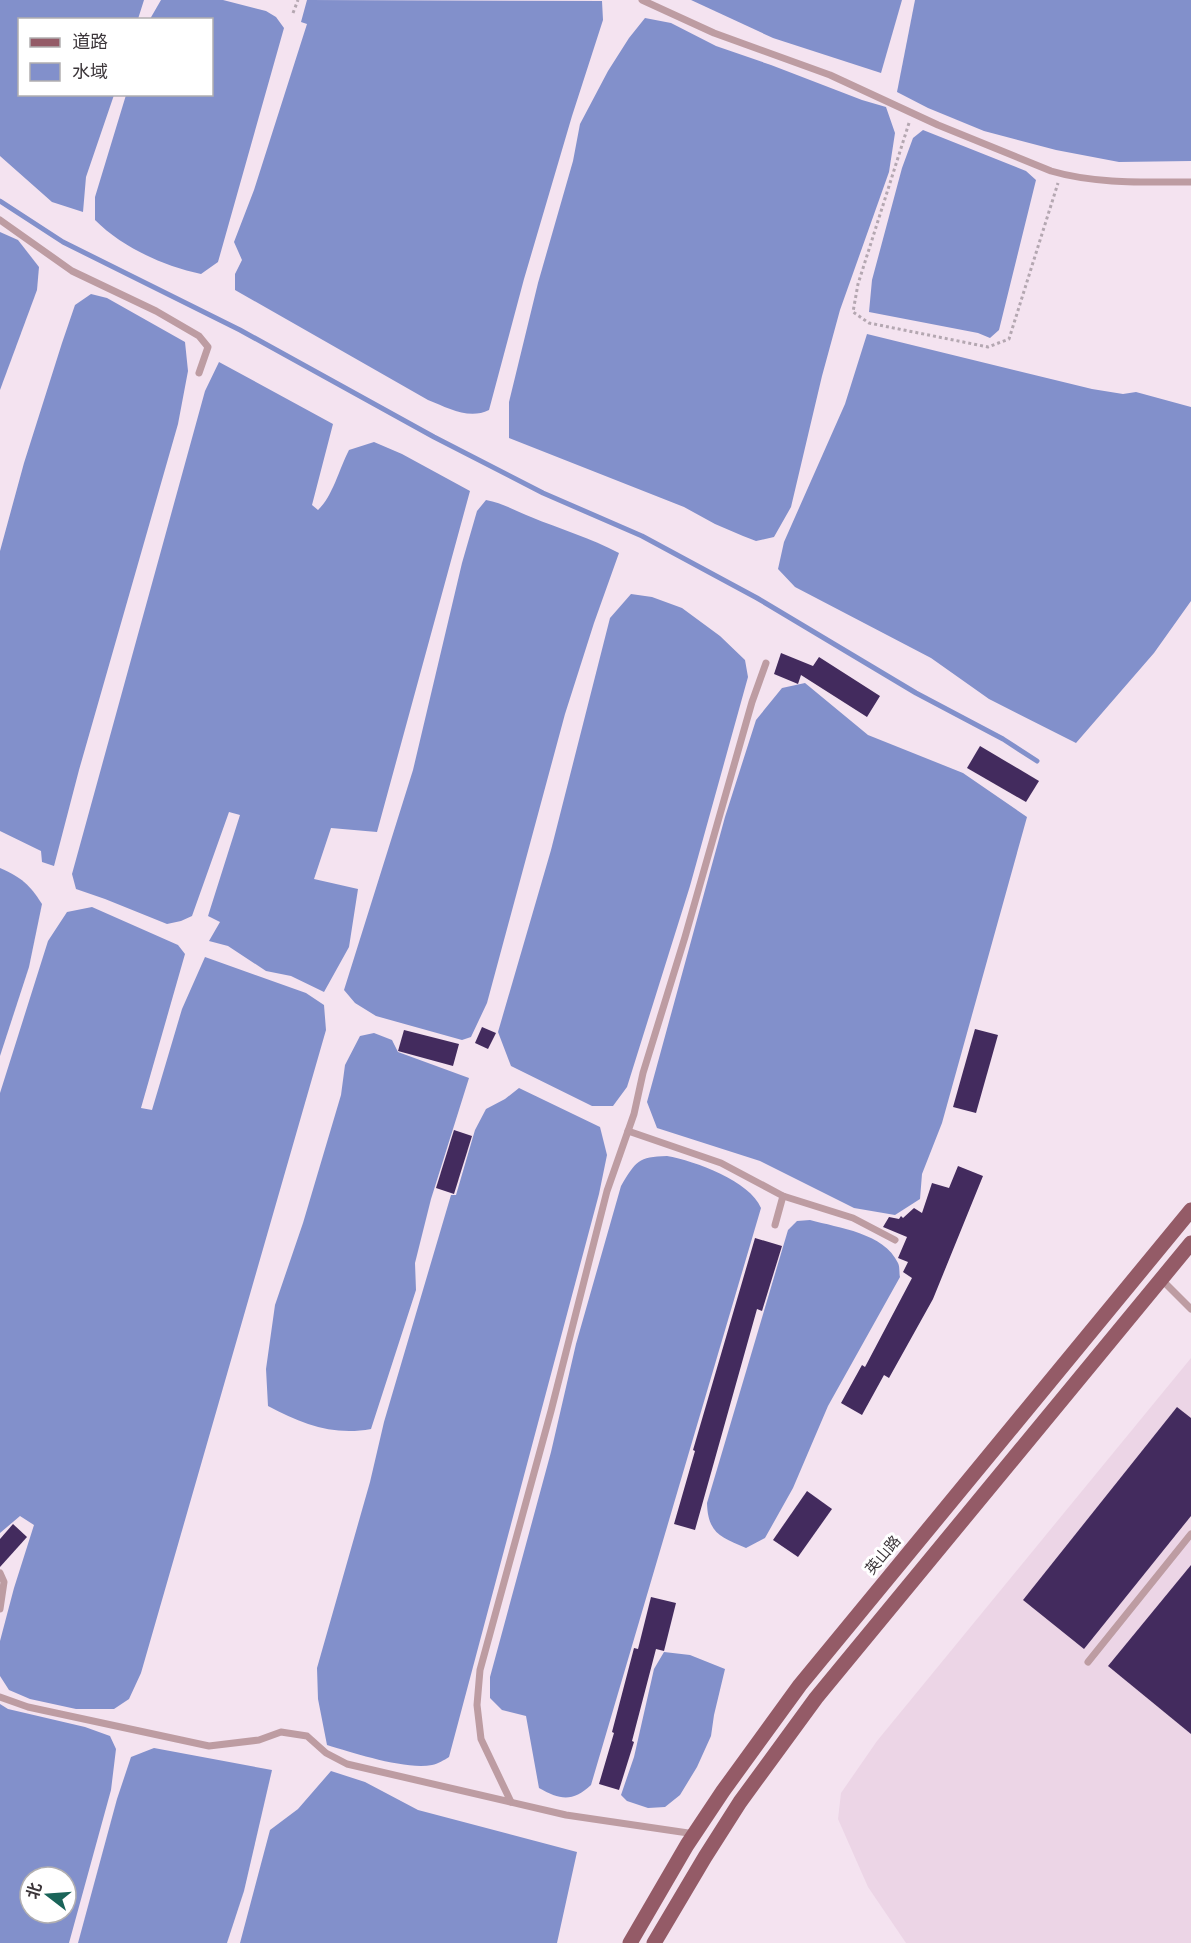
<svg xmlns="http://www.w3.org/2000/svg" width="1191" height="1943" viewBox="0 0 1191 1943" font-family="'Varela Round','Noto Sans SC',sans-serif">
<rect width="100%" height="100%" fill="#f4e3f0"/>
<polygon fill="#ecd5e6" points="1191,1358 1191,1943 906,1943 868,1887 838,1819 841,1793 877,1741"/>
<g fill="#8290cb" fill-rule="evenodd">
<polygon points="0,0 144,0 138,19 20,20 20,94 114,95 86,177 83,212 52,202 0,156"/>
<path d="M161,0H223L266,11L276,17L284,28L218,262L201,274C163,266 122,247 95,220V197L126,95L212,94V20L150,19Z"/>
<path d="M307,0L602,1L603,20L572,116L524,279L489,410C469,420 448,408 428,400L235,290V274L242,260L234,242L254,190L307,24L301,22Z"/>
<polygon points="691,0 902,0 881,73 773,38"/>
<polygon points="915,0 1191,0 1191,161 1119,162 1056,150 984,131 928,108 897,92"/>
<polygon points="645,18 671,23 716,46 771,65 862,100 886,107 895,133 889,172 840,310 822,376 791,507 774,537 756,541 743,536 715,524 684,507 509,438 509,402 538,283 573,161 580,124 608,71 629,38"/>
<polygon points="923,130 1026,171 1036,180 999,330 990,338 978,333 869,312 872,280 902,168 913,138"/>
<polygon points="0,232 18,240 39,267 37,290 0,390"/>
<polygon points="91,294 107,298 185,342 188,371 178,424 79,770 54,866 42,862 41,851 0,831 0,551 24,463 62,343 75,305"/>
<polygon points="867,334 1092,389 1123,394 1136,392 1191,407 1191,601 1154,653 1076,743 989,699 931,658 795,587 778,569 784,542 845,404"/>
<path d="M219,362L333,424L312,505L318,510C333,496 339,469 349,450L374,442L402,454L470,491L377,832L331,828L314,879L358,889L349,947L324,992L291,976L266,971L228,946L209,941L220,922L208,916L240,815L229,812L192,916L181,921L167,924L105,899L76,889L72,874L205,391Z"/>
<path d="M486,500C503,503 515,511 531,517C560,529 591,538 619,553L594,623L565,714L487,1003L471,1037L462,1040L376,1016L355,1003L344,990L413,770L462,563L477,511Z"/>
<polygon points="631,594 652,597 682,608 720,636 745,660 748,677 690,886 627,1087 613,1106 592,1106 511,1066 498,1032 551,850 610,618"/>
<polygon points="805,683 868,735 963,773 1027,817 942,1123 922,1174 920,1199 895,1215 854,1208 760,1161 657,1128 647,1102 725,817 756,720 782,688"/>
<path d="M0,868C22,878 29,884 42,904L29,967L0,1056Z"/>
<polygon points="92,907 178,945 185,954 141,1108 152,1110 182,1009 205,957 306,993 324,1005 326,1030 141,1673 129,1699 114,1709 76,1709 30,1699 9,1690 0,1676 0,1641 14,1588 34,1525 20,1516 0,1533 0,1093 48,941 67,912"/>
<path d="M374,1033L392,1040L398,1052L469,1078L431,1199L415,1263L416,1290L371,1429C333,1436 302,1424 268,1406L266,1369L275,1305L303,1223L341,1095L345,1065L360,1036Z"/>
<path d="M519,1088L600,1127L607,1155L599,1194L449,1757C444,1760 438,1764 432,1765C405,1770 354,1753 327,1745L318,1699L317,1668L370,1482L384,1422L451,1195H456L475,1130L486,1109L505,1099Z"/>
<path d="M667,1156C695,1161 750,1181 761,1208L591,1785C573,1802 560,1800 539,1788L526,1716L502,1710L490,1698V1677L551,1452L576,1344L621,1186C636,1161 638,1157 667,1156Z"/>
<path d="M810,1220C839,1228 884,1233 898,1263C900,1267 899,1273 900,1277L828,1406L793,1488L765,1538L746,1548C721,1537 708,1534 707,1503L788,1230L797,1221Z"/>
<polygon points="664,1652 690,1655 725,1669 714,1715 711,1736 697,1767 680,1795 665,1807 648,1808 627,1801 621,1795 634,1757 654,1669"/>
<path d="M0,1704L8,1709L85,1727L110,1736L116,1749L111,1790L69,1943H0ZM30,1877H66V1913H30Z"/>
<polygon points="154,1748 272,1770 244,1891 227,1943 78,1943 117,1799 131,1757"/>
<polygon points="331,1771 365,1782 418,1810 577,1852 557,1943 240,1943 270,1830 298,1809"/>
</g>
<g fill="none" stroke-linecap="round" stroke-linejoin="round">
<polyline stroke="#8290cb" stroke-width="5" points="0,201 63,242 240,330 434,437 543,493 642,536 757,598 916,693 1003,739 1037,761"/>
</g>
<g fill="#432b5e">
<polygon points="781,653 813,666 819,657 880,696 867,717 801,675 798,684 774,674"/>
<polygon points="980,746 1039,781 1026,802 967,768"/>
<polygon points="482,1027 496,1033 488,1049 475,1043"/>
<polygon points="975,1029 998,1035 976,1113 953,1107"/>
<polygon points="404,1030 459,1044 453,1066 398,1051"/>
<polygon points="454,1130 472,1136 454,1194 436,1188"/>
<polygon points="958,1166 983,1176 933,1299 889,1378 884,1375 862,1415 841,1403 862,1365 865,1367 912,1278 903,1272 908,1262 898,1258 907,1237 883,1227 889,1217 899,1219 901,1216 903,1218 914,1208 922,1213 932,1183 949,1188"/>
<polygon points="755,1238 782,1246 762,1311 757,1309 695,1530 674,1524 695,1451 693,1450"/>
<polygon points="1177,1407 1191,1418 1191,1516 1084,1649 1023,1600"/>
<polygon points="807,1491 832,1509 798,1557 773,1540"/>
<polygon points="13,1524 27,1537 0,1567 0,1539"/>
<polygon points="1191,1565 1191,1734 1108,1666"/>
<polygon points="651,1597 676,1603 664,1651 656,1649 632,1741 634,1742 619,1790 599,1784 614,1733 612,1732 634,1648 638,1649"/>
</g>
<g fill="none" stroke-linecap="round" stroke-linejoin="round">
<g stroke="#b4a7b1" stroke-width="3" stroke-dasharray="3 3" stroke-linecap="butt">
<polyline points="293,13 298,0"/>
<polyline points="909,123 858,284 853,312 869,323 988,347 1009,339 1058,183"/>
</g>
<g stroke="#bd9ca2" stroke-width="7">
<path d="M642,0L714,33L830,75L938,125L1051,171C1095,184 1145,182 1191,182"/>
<polyline points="0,220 72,271 156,311 199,336 208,347 199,373"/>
<polyline points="628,1131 721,1163 783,1196 853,1218 895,1240"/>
<polyline points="775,1225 783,1196"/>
<polyline points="1161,1279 1191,1309"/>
<polyline points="0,1573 4,1582 0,1609"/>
<polyline points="1088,1662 1191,1534"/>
<polyline points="0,1697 28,1707 209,1746 259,1740 281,1732 307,1736 326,1753 347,1764 566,1815 695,1834"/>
<polyline points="511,1802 481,1739 477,1705 480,1670 551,1411 607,1191 634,1114 643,1073 685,937 752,702 766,663"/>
</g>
<g stroke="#945b67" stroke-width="15">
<polyline points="630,1943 687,1845 723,1791 800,1685 1191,1210"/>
<polyline points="654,1943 705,1857 740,1802 816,1698 1191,1243"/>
</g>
</g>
<g text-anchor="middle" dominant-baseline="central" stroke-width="6" stroke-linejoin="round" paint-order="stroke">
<g font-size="15" fill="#3c363a" stroke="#fff">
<text transform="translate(883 1555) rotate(-50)">英山路</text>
</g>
</g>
<rect x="18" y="18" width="195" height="78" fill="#ffffff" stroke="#b1afb0" stroke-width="1.5"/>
<rect x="30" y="38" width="30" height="9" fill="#945b67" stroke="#b1afb0" stroke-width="1.5"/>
<text x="72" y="48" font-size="18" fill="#3c363a">道路</text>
<rect x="30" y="63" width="30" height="18" fill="#8290cb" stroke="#b1afb0" stroke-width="1.5"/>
<text x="72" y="78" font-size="18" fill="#3c363a">水域</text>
<g transform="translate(48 1895) rotate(287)"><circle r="28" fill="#ffffff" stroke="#b1afb0" stroke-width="1.5"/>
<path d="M0-4.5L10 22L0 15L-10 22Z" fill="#1a6459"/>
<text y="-9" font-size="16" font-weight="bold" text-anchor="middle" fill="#3c363a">北</text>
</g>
</svg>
